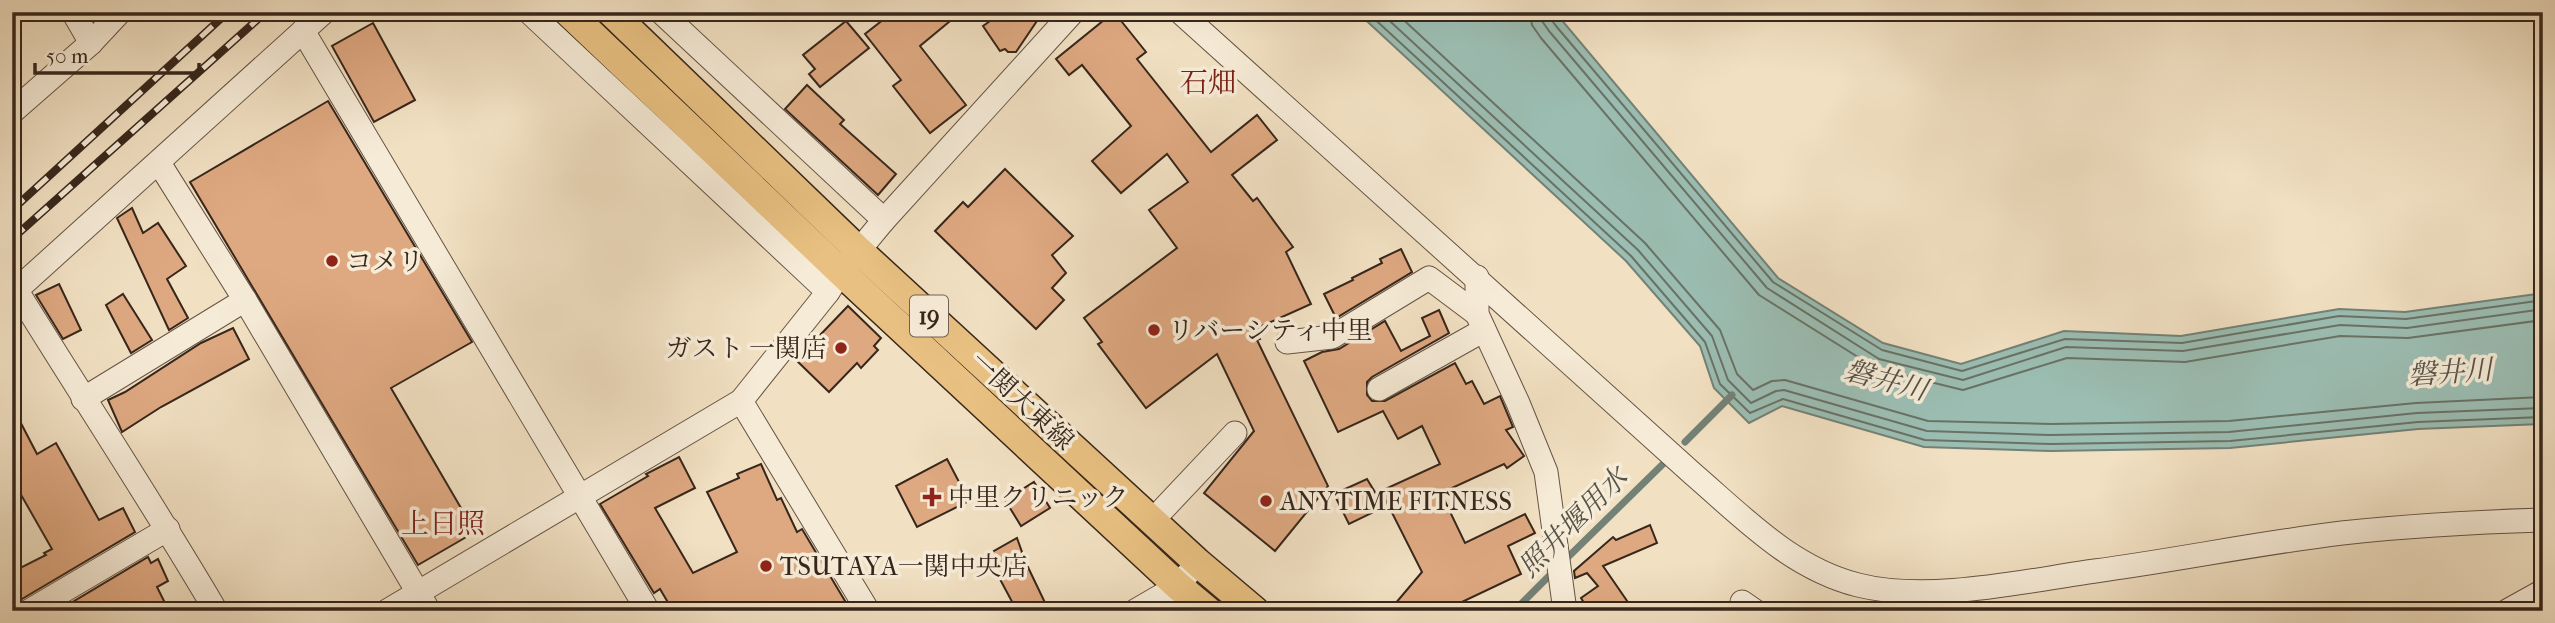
<svg xmlns="http://www.w3.org/2000/svg" width="2555" height="623" viewBox="0 0 2555 623" font-family="'IM FELL French Canon','Noto Serif JP',serif">
<rect width="100%" height="100%" fill="#f1e0c2"/>
<filter id="stains"><feTurbulence type="fractalNoise" baseFrequency=".00286" numOctaves="4"/><feColorMatrix values="0 0 0 0 .2 0 0 0 0 .09 0 0 0 0 .02 0 0 0 .5 -.17"/></filter>
<radialGradient id="worn" r=".72"><stop offset=".6" stop-color="#630" stop-opacity="0"/><stop offset="1" stop-color="#630" stop-opacity=".3"/></radialGradient>
<polygon fill="#9bbdb2" stroke="#738176" stroke-width="2" points="1357,12 1555,12 1778,278 1883,343 1961,364 2064,331 2181,336 2339,309 2405,312 2543,293 2543,424 2418,429 2230,448 2051,451 1924,447 1782,406 1749,423 1714,388 1700,346 1626,261"/>
<g fill="none" stroke-linecap="round" stroke-linejoin="round">
<g stroke="#697266" stroke-width="2">
<polyline points="1367,12 1631,256 1705,342 1720,384 1750,413 1783,399 1925,440 2051,444 2230,441 2418,422 2543,417"/>
<polyline points="1380,12 1638,250 1712,336 1728,380 1751,403 1776,391 1784,390 1927,431 2050,435 2229,432 2417,413 2543,408"/>
<polyline points="1395,12 1645,243 1720,330 1737,374 1753,390 1772,381 1785,380 1928,421 2051,424 2229,421 2416,403 2543,397"/>
<polyline points="1530,12 1532,25 1541,38 1759,295 1877,369 1963,390 2067,358 2185,362 2340,336 2408,338 2543,320"/>
<polyline points="1541,12 1542,21 1549,31 1767,288 1879,359 1963,380 2066,347 2183,351 2340,325 2407,328 2543,309"/>
<polyline points="1550,12 1550,18 1556,26 1773,282 1882,350 1962,371 2065,339 2182,343 2339,316 2406,319 2543,300"/>
</g>
<g stroke="#738176" stroke-width="7">
<polyline points="1685,442 1732,395"/>
<polyline points="1564,561 1663,464"/>
<polyline points="1514,611 1556,569"/>
</g>
</g>
<g fill="#dea881" stroke="#37261b" stroke-width="2">
<polygon points="893,12 961,12 920,46 966,105 930,133 893,86 901,80 865,34"/>
<polygon points="1003,12 1043,12 1016,52 1008,52 1005,49 1000,51 983,26"/>
<polygon points="1114,12 1146,52 1137,59 1211,152 1257,115 1277,140 1232,175 1253,201 1257,198 1293,247 1286,252 1311,304 1255,329 1260,339 1257,340 1328,486 1275,551 1204,493 1254,431 1217,354 1146,408 1098,344 1102,342 1084,318 1177,248 1149,210 1188,182 1167,154 1121,193 1092,161 1131,126 1082,65 1069,75 1056,59"/>
<polygon points="846,21 869,48 820,87 809,74 815,69 803,55"/>
<polygon points="373,23 415,100 374,122 332,46"/>
<polygon points="807,85 844,120 840,124 896,174 878,195 785,109"/>
<polygon points="328,101 472,342 391,388 475,532 418,565 190,182"/>
<polygon points="1005,169 1073,236 1052,255 1066,273 1052,288 1064,300 1036,329 935,231 963,202 968,207"/>
<polygon points="132,208 143,233 158,223 186,266 167,279 188,318 169,330 117,218"/>
<polygon points="1401,249 1412,272 1336,318 1324,294 1353,280 1352,278 1382,263 1380,259"/>
<polygon points="59,284 81,330 63,339 36,295"/>
<polygon points="123,294 152,340 131,353 106,305"/>
<polygon points="848,306 881,338 874,346 878,350 861,368 857,363 829,392 796,360"/>
<polygon points="1439,310 1449,333 1372,377 1367,382 1367,395 1372,401 1385,401 1455,363 1466,384 1472,381 1484,404 1500,396 1513,427 1506,430 1524,456 1507,468 1504,464 1441,493 1465,543 1525,514 1535,533 1508,546 1521,574 1443,611 1389,611 1422,572 1381,491 1440,464 1422,426 1398,439 1383,411 1338,432 1304,361 1322,352 1339,349 1385,321 1401,351 1430,336 1422,318"/>
<polygon points="233,328 249,359 161,407 122,432 108,400 125,392 201,343"/>
<polygon points="12,406 37,454 56,443 99,520 123,508 135,532 22,599 12,609 12,572 46,555 44,553 52,549 12,479"/>
<polygon points="679,457 695,488 655,508 693,573 737,552 707,492 739,478 737,474 761,464 777,500 781,498 797,532 802,529 851,611 673,611 660,589 654,593 600,504 648,476 646,474"/>
<polygon points="947,459 969,501 917,527 896,486"/>
<polygon points="1367,479 1384,507 1349,524 1334,494"/>
<polygon points="1034,482 1050,508 1021,526 1005,500"/>
<polygon points="1650,525 1657,543 1603,566 1634,611 1589,611 1581,598 1598,586 1587,573 1575,578 1574,571 1613,537 1616,540"/>
<polygon points="1017,538 1026,563 1049,611 1017,611 987,555"/>
<polygon points="148,557 151,563 158,559 168,581 157,587 169,611 75,611 71,603"/>
</g>
<g fill="none" stroke-linecap="round" stroke-linejoin="round">
<g stroke="#665445" stroke-width="25">
<g id="minor">
<polyline points="73,12 91,43"/>
<polyline points="529,12 828,292"/>
<polyline points="661,12 884,220"/>
<path d="M1180,12L1693,474C1744,518 1791,568 1858,585C1928,603 2024,581 2095,571C2177,560 2259,543 2342,533C2406,526 2478,522 2543,520"/>
<polyline points="303,31 648,611"/>
<polyline points="12,112 91,43 120,12"/>
<polyline points="159,163 245,300 429,611"/>
<polyline points="1477,277 1477,314 1518,403 1546,472 1565,611"/>
<path d="M17,291C83,398 152,502 216,611"/>
<polyline points="12,294 324,12"/>
<polyline points="1287,342 1332,337 1429,278 1477,314"/>
<polyline points="1379,389 1484,330"/>
<polyline points="83,399 245,300"/>
<polyline points="741,401 868,611"/>
<polyline points="1152,521 1235,433"/>
<polyline points="1742,602 1755,611"/>
<polyline points="29,611 168,529"/>
<polyline points="387,611 741,401 828,292 841,272 884,220 1073,12"/>
<polyline points="1135,611 1178,586 1187,575"/>
<polyline points="2507,611 2543,591"/>
</g>
</g>
<g stroke="#37261b" stroke-width="31">
<g id="major">
<polyline points="568,12 841,272 1178,586 1208,611"/>
<polyline points="611,12 859,251 1197,562 1255,611"/>
</g>
</g>
<use href="#minor" stroke="#f6ebd7" stroke-width="23"/>
<use href="#major" stroke="#e8c081" stroke-width="28"/>
<g stroke="#37261b" stroke-width="8">
<g id="rail">
<polyline points="12,210 228,12"/>
<polyline points="12,239 266,12"/>
</g>
</g>
<use href="#rail" stroke="#f6ebd7" stroke-width="5" stroke-dasharray="16" stroke-linecap="butt"/>
</g>
<g fill="#8f2418" stroke="#f6ebd7" stroke-width="2.5">
<circle cx="332" cy="261" r="7"/>
<circle cx="1154" cy="330" r="7"/>
<circle cx="841" cy="348" r="7"/>
<path d="M928.5 486.5h7v7h7v7h-7v7h-7v-7h-7v-7h7z"/>
<circle cx="1266" cy="501" r="7"/>
<circle cx="766" cy="566" r="7"/>
</g>
<g text-anchor="middle" dominant-baseline="central" stroke-width="7" stroke-linejoin="round" paint-order="stroke">
<rect fill="#f6ebd7" stroke="#706153" stroke-width="2" x="910" y="295.5" width="38" height="41" rx="5"/>
<g font-size="24" font-weight="bold" fill="#37261b">
<text x="929" y="316">19</text>
</g>
<g font-size="26" fill="#37261b" stroke="#f6ebd7" text-anchor="start">
<text x="346" y="261">コメリ</text>
<text x="1168" y="330">リバーシティ中里</text>
<text x="827" y="348" text-anchor="end">ガスト 一関店</text>
<text x="948" y="497">中里クリニック</text>
<text x="1280" y="501">ANYTIME FITNESS</text>
<text x="780" y="566">TSUTAYA一関中央店</text>
</g>
<g font-size="26" fill="#37261b" stroke="#f6ebd7">
<text transform="translate(1022 401) rotate(43)">一関大東線</text>
</g>
<g font-size="28" fill="#7a1f14" stroke="#f6ebd7">
<text x="1208" y="82">石畑</text>
<text x="443" y="523">上日照</text>
</g>
<g font-size="28" font-style="italic" fill="#555348" stroke="#f6ebd7">
<text transform="translate(2450 372) rotate(-4)">磐井川</text>
<text transform="translate(1886 380) rotate(15)">磐井川</text>
<text transform="translate(1573 522) rotate(-45)">照井堰用水</text>
</g>
</g>
<rect width="2555" height="623" fill="none" stroke="#f1e0c2" stroke-width="42"/>
<rect x="14" y="14" width="2527" height="595" fill="none" stroke="#37261b" stroke-width="3.5"/>
<rect x="21" y="21" width="2513" height="581" fill="none" stroke="#37261b" stroke-width="2"/>
<path d="M35 63v10h164v-10" fill="none" stroke="#37261b" stroke-width="3.5"/>
<text x="46" y="63" font-size="21" fill="#37261b" stroke="#f6ebd7" stroke-width="5" paint-order="stroke">50 m</text>
<rect width="100%" height="100%" filter="url(#stains)"/>
<rect width="100%" height="100%" fill="url(#worn)"/>
</svg>
